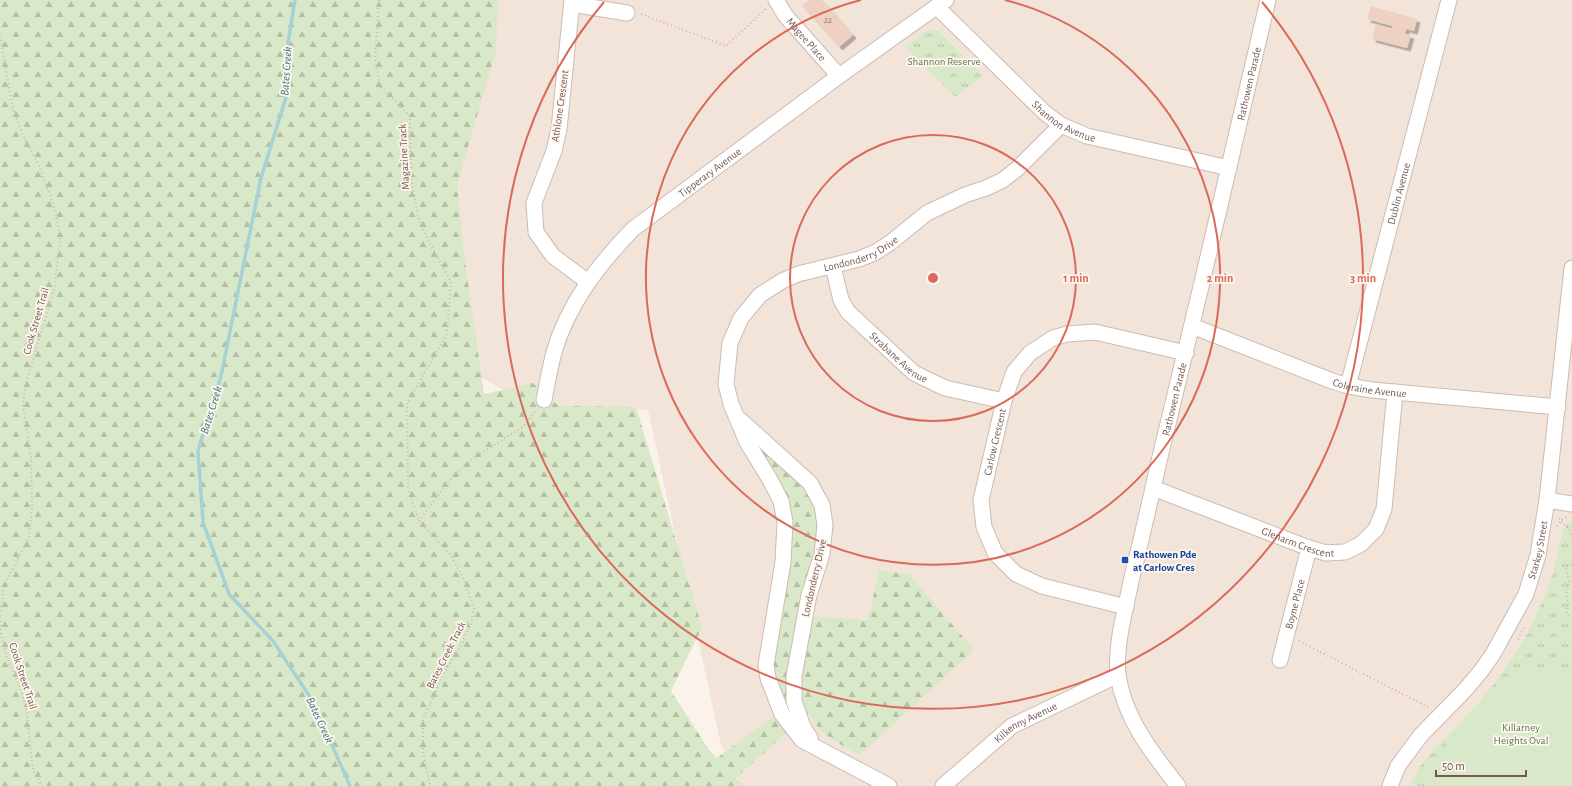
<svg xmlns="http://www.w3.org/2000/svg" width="1572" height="786" viewBox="0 0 1572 786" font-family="'Alegreya Sans',sans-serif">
<defs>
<pattern id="grass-tufts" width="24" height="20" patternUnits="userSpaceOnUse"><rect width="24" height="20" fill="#d9e8c9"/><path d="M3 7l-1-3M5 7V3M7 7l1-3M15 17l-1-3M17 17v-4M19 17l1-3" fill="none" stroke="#b5bfa6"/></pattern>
<pattern id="forest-firs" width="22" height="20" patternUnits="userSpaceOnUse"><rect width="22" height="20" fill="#d9e8c9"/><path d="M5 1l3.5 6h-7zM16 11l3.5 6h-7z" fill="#b5bfa6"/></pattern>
<filter id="shadow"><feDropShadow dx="3.5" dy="3.5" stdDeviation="0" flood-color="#0004"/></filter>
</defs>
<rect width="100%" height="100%" fill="#fbf3eb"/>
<polygon fill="#f2e4d9" points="493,0 1572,0 1572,786 742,786 721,745 648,410 540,409 472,373 451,186"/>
<g fill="url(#grass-tufts)">
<polygon points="928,30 939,31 983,76 955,97 905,47"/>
<path d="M1572,521V786H1410C1422,756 1442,742 1463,720C1487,694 1509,667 1526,635C1537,615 1547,593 1554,571C1556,562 1561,532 1565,527C1566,525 1570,523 1572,521Z"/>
</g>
<path fill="url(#forest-firs)" d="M0,0H498L496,51L457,184L464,254L484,394L533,383L559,406L636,407L702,627L671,691L709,750L717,758L784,708L773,677L772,664L791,521L758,451L756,441L805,486L817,505L819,522L816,550L799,616L868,620L879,570L910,575L974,650L860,755C845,747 828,739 816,725C813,721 811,716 809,712L736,778L744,786H0Z"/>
<polygon fill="#d9e8c9" points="1570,668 1572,668 1572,786 1425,786 1425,779 1449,741 1498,692 1528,669"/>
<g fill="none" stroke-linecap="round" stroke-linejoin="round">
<polyline stroke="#a7d2d5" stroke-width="3.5" points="295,0 288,43 287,94 261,178 221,376 198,451 203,522 229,594 273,641 312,700 350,786"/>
</g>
<g fill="#efd1c4" filter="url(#shadow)">
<polygon points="809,0 822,0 853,35 839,47 802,6"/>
<polygon points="1371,6 1417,19 1414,31 1406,29 1405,34 1411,35 1407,48 1372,39 1376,25 1392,29 1392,26 1367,19"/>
</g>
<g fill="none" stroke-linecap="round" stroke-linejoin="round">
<g stroke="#cdbbb1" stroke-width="17">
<g id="minor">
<polyline points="572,0 559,129 554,151 534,203 536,232 553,256 588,282"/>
<path id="s1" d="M776,0L785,15L839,76"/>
<polyline points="572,4 627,13"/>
<path id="s2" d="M937,7L1045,113L1061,125L1087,136L1229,168"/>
<path id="s3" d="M833,266L841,300L848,312L914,373L945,388L1004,401"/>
<path id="s4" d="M1192,326L1332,381L1348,386L1372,390L1558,407"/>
<path id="s5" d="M1348,386L1449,0"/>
<path id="s6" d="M544,400C547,384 550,368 554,352C568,304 599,264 633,229L839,76L946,0"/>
<polyline points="738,418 810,483 822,505 825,525 822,554 809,595 794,676 794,701 803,727 810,738"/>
<path id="s7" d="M1153,488L1309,548L1326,553L1345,552L1361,544L1376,529L1384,509L1395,392"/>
<polyline points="1547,500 1572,504"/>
<path id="s8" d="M1126,607L1042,586L1016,574L995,553L984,527L981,500L1004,401L1014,372L1030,353L1053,338L1067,334L1095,332L1186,353"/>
<path id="s9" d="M1280,660L1309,548"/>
<path id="s10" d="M889,786L802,740L782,714L768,678L766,665L783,562L785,522L781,501L769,478L747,442L731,404L726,384L730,343L741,318L760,295L782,281L798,274L859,259L874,253L890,243L927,213L965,195L986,188L1003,180L1018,168L1061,125"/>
<path id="s11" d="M943,786L1012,726L1118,675"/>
<path id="s12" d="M1178,786C1152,753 1124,718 1118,675C1115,644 1126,607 1132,577C1142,537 1151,497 1160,457C1197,305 1233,152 1268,0"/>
<path id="s13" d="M1390,786L1398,766L1421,735L1466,689L1481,671L1493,654L1526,594L1538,555L1547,500L1572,268"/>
</g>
</g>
<g stroke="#d4b4a7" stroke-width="2" stroke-dasharray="1 3" stroke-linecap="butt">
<polyline points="379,0 375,59 380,86 410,116 411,179 420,225 451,282 447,334 407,403 408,488 419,521 449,553 464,579 474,609 471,624 458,651 440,679 436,691 423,719 423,751 430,786"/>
<polyline points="641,14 726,46 766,9"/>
<polyline points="0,36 12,105 22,133 39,166 56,212 60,240 54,290 25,387 23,405 31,457 32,507 29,537 4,586 0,613"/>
<polyline points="1559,518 1570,531 1572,539"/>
<polyline points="419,521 446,484 460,470 472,459 523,427 536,410"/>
<polyline points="1557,526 1563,519 1567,517"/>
<polyline points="1572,565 1567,566 1566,569 1569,583 1566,595 1568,604 1567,612 1570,617 1572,618"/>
<polyline points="0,617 1,634 7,658 22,692 27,713 33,770 42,786"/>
<polyline points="1518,639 1526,625"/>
<polyline points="1299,641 1430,708"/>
</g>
<use href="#minor" stroke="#fff" stroke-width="15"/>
</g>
<g fill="none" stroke="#db6a5a" stroke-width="2">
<circle cx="933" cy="278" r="143"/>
<path d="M1005 0A287 287 0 1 1 861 0"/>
<path d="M1262 2A430 430 0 1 1 604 2"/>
</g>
<rect fill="#1a4fb4" stroke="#fef7f1" stroke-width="1.5" x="1121" y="556" width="8" height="8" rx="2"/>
<g text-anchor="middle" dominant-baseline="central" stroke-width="3.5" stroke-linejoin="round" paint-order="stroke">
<g font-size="9" fill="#94776c">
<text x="828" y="20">22</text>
</g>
<g font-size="11" fill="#75594f" stroke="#fef7f1">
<text stroke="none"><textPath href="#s1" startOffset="50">Magee Place</textPath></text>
<text stroke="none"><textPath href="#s12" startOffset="734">Rathowen Parade</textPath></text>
<text transform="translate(560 106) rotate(-82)">Athlone Crescent</text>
<text stroke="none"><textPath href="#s2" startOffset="172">Shannon Avenue</textPath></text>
<text transform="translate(404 157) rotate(-93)">Magazine Track</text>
<text stroke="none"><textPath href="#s6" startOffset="292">Tipperary Avenue</textPath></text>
<text stroke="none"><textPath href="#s5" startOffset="199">Dublin Avenue</textPath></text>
<text stroke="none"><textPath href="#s10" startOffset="687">Londonderry Drive</textPath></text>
<text transform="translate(36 321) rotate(-74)">Cook Street Trail</text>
<text stroke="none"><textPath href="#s3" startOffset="117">Strabane Avenue</textPath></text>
<text stroke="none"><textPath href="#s4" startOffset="189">Coleraine Avenue</textPath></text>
<text stroke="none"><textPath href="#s12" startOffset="410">Rathowen Parade</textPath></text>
<text stroke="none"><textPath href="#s8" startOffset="260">Carlow Crescent</textPath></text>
<text stroke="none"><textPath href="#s7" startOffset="155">Glenarm Crescent</textPath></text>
<text stroke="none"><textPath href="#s13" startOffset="283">Starkey Street</textPath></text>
<text transform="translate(814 578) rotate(-77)">Londonderry Drive</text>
<text stroke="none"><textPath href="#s9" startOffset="58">Boyne Place</textPath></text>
<text transform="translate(446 655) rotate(-63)">Bates Creek Track</text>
<text transform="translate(23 676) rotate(72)">Cook Street Trail</text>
<text stroke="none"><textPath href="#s11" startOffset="105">Kilkenny Avenue</textPath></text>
</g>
<g font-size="11" fill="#5c7948" stroke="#fef7f1">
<text x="944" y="61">Shannon Reserve</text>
<text x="1521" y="727">Killarney<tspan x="1521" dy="13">Heights Oval</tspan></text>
</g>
<g font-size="11" font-weight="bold" fill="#164399" stroke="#fef7f1" text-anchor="start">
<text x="1133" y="554">Rathowen Pde<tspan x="1133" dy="13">at Carlow Cres</tspan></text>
</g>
<g font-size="12" font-style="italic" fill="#437578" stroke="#fef7f1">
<text transform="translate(286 71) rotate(-86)">Bates Creek</text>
<text transform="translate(211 410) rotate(-73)">Bates Creek</text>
<text transform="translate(320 720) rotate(65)">Bates Creek</text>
</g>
</g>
<circle cx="933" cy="278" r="6" fill="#db6a5a" stroke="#fef7f1" stroke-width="2"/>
<g font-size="12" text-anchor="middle" font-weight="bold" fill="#db6a5a" stroke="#fef7f1" stroke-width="3.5" stroke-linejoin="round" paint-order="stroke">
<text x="1076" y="282">1 min</text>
<text x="1220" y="282">2 min</text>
<text x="1363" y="282">3 min</text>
</g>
<path d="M1436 770v6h90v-6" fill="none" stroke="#75594f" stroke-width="2"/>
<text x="1442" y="770" font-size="12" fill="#75594f" stroke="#fef7f1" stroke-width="3" paint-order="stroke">50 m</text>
</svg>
